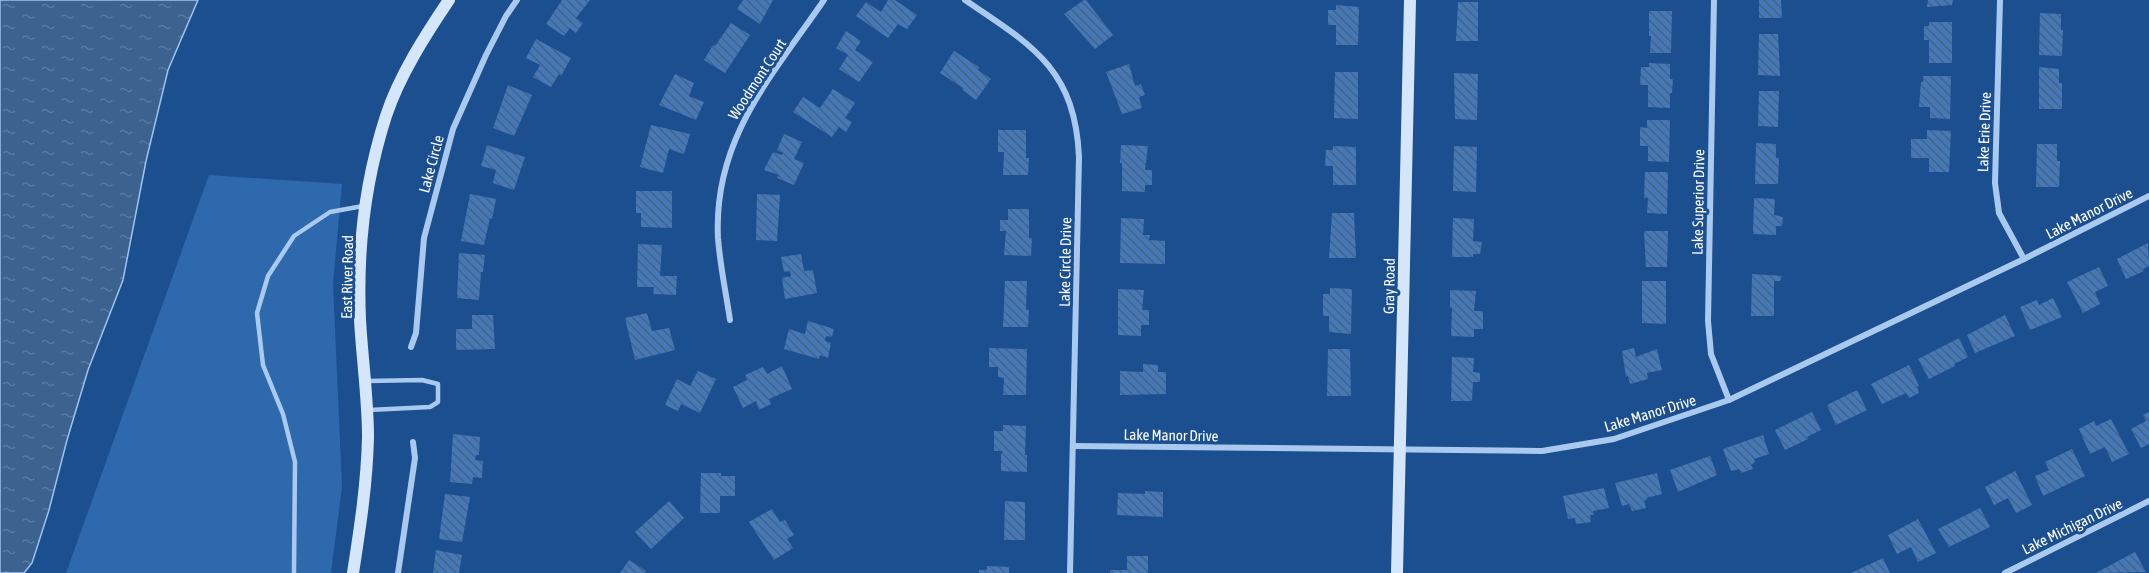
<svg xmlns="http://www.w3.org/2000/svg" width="2149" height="573" viewBox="0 0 2149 573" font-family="'Asap Condensed',sans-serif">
<defs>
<pattern id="water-ripples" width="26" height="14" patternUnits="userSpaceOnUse" patternTransform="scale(1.5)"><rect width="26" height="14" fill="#3c6290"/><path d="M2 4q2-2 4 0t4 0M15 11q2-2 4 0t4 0" fill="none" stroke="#597aa1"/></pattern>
<pattern id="building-back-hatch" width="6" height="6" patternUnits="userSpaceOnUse" patternTransform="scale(1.5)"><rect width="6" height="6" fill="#4478b7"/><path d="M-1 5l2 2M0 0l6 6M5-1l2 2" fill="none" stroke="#486282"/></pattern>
</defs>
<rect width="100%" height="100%" fill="#1b4f8f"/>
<polygon fill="#2e69ad" points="209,175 342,184 333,284 342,487 331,573 66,573"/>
<polygon fill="url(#water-ripples)" stroke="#9cc4f0" stroke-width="1.5" points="0,0 198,0 168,70 146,161 123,280 88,370 67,440 49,510 32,563 24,573 0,573"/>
<g fill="url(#building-back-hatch)">
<polygon points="562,0 590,0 576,18 583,23 576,33 570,28 564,36 546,24"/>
<polygon points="743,0 773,0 760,24 737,9"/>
<polygon points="888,0 895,0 917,15 907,29 898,24 888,38 856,16 866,2 881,12"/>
<polygon points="1084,0 1086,0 1113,35 1095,49 1064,14"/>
<polygon points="1759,0 1781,0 1782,18 1759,18"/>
<polygon points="1928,0 1953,0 1952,5 1927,7"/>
<polygon points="1458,2 1478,2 1478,41 1456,41"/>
<polygon points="1336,5 1359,7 1358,45 1336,45 1336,25 1328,25 1328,10 1336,10"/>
<polygon points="1649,11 1672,11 1671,53 1650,53 1651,36 1649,36"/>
<polygon points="2040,13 2061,14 2061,30 2063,30 2062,56 2039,55"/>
<polygon points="1929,22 1952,22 1952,63 1929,63 1929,40 1924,40 1924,26 1929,26"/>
<polygon points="731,23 750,35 725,73 704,60 713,45 715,46"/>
<polygon points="846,31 861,41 855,50 873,62 859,82 839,69 848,55 836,48"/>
<polygon points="1759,34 1778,34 1780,76 1758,75"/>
<polygon points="536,39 571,58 561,76 559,74 551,87 533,77 540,65 526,58"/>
<polygon points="954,51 979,67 978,70 991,79 976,100 962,90 963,88 940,73"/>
<polygon points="1649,63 1670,64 1670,79 1673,79 1672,93 1670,93 1670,108 1648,107 1648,85 1640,85 1641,67 1649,67"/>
<polygon points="1129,64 1135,86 1141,84 1145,95 1139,97 1142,108 1122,114 1106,72"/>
<polygon points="2039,67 2059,69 2059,83 2062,83 2062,109 2039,109"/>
<polygon points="1335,72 1358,72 1358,119 1334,118"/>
<polygon points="1454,73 1478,74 1477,120 1455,119"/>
<polygon points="675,74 694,83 689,96 704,102 696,120 659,105"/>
<polygon points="1923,76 1951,76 1950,119 1930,118 1930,107 1919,107 1921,82 1923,82"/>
<polygon points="508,85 532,95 514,136 493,128"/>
<polygon points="833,89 855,103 845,118 852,122 846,132 839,127 832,137 793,112 803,97 820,108"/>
<polygon points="1759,91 1779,91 1778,127 1758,126"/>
<polygon points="1647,120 1670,120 1669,162 1648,161 1648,146 1640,146 1640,127 1647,128"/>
<polygon points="651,125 690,134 684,154 669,149 663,173 640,167"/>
<polygon points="998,130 1026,130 1026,158 1029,158 1028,175 1003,175 1004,152 998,152"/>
<polygon points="1927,130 1951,131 1949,172 1929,172 1929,158 1911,158 1911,139 1927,139"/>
<polygon points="784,134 802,142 794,159 804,163 794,185 777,178 779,175 764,170 773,152 782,155 783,153 777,150"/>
<polygon points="1756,143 1776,144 1776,158 1779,158 1778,184 1755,184"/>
<polygon points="2037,144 2057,144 2057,161 2060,161 2059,187 2036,187"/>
<polygon points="487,145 525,157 514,190 493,183 496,170 481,166"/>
<polygon points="1121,145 1148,146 1145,170 1152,170 1152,185 1145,185 1145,192 1122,191 1122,163 1120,163"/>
<polygon points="1333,146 1356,147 1356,185 1333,185 1333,166 1325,166 1326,150 1333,150"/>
<polygon points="1454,146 1477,147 1476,192 1453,191"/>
<polygon points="1645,172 1668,172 1667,214 1647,213 1648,198 1644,198"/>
<polygon points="636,191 672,191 672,228 641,227 641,213 636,213"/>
<polygon points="470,194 496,199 492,219 490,218 484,245 461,241"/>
<polygon points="757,194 780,195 777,241 756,240"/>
<polygon points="1754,198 1775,199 1774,215 1783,217 1782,226 1776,226 1776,235 1753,234"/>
<polygon points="1008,209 1029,209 1029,238 1032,238 1031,256 1004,255 1006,231 1000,231 1000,220 1008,220"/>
<polygon points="1332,213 1354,213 1356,258 1329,258"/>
<polygon points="1121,218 1144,219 1143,235 1150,235 1149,240 1165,241 1165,264 1120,263"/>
<polygon points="1453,218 1474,219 1473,241 1482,242 1480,254 1473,254 1473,257 1452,257"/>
<polygon points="1644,231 1668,231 1667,267 1646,267"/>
<polygon points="2148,243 2149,266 2143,269 2144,271 2126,279 2117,259"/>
<polygon points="638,244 662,245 660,276 677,276 676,295 653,294 654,287 637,287"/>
<polygon points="459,253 485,255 483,272 481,272 479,300 457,298"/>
<polygon points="801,254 804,271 813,270 817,293 785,299 782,278 791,276 790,271 784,272 781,257"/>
<polygon points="2099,267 2108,286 2095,292 2100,304 2083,313 2067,282"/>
<polygon points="1752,274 1782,276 1780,281 1774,281 1774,316 1751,316"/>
<polygon points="1005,281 1027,281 1026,310 1029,310 1028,327 1003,327"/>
<polygon points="1642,281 1666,281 1666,324 1642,323"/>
<polygon points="1330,288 1352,289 1351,334 1329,332 1329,316 1323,316 1323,294 1330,294"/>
<polygon points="1118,289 1144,290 1142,310 1149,310 1149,325 1141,325 1141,336 1118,335"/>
<polygon points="1450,290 1476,291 1474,311 1483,311 1483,329 1474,329 1474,337 1451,336 1452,308 1450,308"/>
<polygon points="2053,298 2062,317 2030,330 2020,307 2037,300 2039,305"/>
<polygon points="647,313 652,331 669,328 675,350 635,360 625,318"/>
<polygon points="472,315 493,315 495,349 456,350 456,329 472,329"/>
<polygon points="2005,315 2015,336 1975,353 1967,335"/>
<polygon points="808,321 834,329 832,337 826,336 825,341 831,343 828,358 820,355 819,359 784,349 789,329 805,334"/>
<polygon points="1959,338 1968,357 1954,364 1955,366 1929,379 1918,359"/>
<polygon points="989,348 1027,349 1026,395 1003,395 1004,378 998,377 998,367 989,367"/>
<polygon points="1634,348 1636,357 1657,349 1662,370 1647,373 1648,379 1630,384 1628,376 1626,377 1622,351"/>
<polygon points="1328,349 1350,349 1351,396 1327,396"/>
<polygon points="1452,357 1474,358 1473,372 1480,373 1480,382 1473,382 1472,401 1451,401"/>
<polygon points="1143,364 1158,365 1158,372 1166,372 1166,394 1120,395 1120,371 1143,372"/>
<polygon points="1909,365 1919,386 1917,387 1919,393 1909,398 1906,393 1882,404 1871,384"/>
<polygon points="782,366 792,389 769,399 771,404 759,410 756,401 743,408 733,387 747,380 745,375 763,367 767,374"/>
<polygon points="698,371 716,379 700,413 681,404 678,411 665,405 677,379 690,386"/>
<polygon points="1857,390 1867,410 1836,425 1827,405"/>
<polygon points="1812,412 1821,430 1807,437 1808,439 1785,450 1775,430"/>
<polygon points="2149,412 2149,444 2141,448 2131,429 2146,421 2143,415"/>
<polygon points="2111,419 2129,454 2112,462 2105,447 2090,454 2079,429 2094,421 2096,426"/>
<polygon points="1003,425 1026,426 1025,455 1027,455 1027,472 1001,471 1001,454 1003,451 994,451 994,431 1003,431"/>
<polygon points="453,434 480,437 479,455 476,455 475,460 483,461 482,478 473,477 472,484 450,482"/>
<polygon points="1763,435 1769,454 1754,459 1755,462 1751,465 1753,469 1741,473 1739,469 1731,471 1723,449"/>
<polygon points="2072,449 2085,476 2043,496 2035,476 2049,470 2045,462"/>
<polygon points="1710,456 1717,475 1678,492 1670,470"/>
<polygon points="2015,471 2032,505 2016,513 2008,498 1994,505 1985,487"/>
<polygon points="701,473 721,473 721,476 735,476 735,496 720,496 720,513 700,513"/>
<polygon points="1657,473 1662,494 1646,498 1647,499 1644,501 1646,508 1632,511 1629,504 1622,506 1615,483"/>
<polygon points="1604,488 1609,508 1593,511 1594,515 1590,515 1591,522 1576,524 1575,518 1568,519 1563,496"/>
<polygon points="1145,491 1163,492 1163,517 1117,515 1118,493 1145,494"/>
<polygon points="445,494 470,497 462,542 439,539"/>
<polygon points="669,501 684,518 651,549 635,532"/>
<polygon points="1005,501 1025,502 1025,540 1004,540"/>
<polygon points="1980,508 1990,527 1949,547 1938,529"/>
<polygon points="772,509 780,522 785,520 794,535 787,539 793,548 774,560 749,522"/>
<polygon points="1918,519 1936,553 1918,562 1911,547 1897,554 1888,535"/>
<polygon points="436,550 462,555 459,573 433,573"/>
<polygon points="2135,552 2146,572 2096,573"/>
<polygon points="1127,556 1148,556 1148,573 1110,573 1110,570 1127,570"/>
<polygon points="1883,558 1890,573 1851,573"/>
<polygon points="629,560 646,571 645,573 620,573"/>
<polygon points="987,566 1009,567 1009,573 979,573 979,570 987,570"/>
</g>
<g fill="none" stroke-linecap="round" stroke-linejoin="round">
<g stroke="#a9c9ee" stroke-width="4.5">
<polyline points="367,381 422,380 438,384 438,402 430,407 369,410"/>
<polyline points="294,573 295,462 283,414 263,365 257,313 268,276 294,236 330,212 363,206"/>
</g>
<g stroke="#a9c9ee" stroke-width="6">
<path d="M965,0C1032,45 1075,69 1079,157L1070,573"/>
<polyline points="1714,0 1708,321 1711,354 1729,400"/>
<polyline points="2000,0 1995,183 1999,213 2024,259"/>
<path d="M730,320C726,293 720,265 718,238C713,139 772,76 824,0"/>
<polyline points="411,347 416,333 424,238 453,129 486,55 506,16 517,0"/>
<polyline points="1074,446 1542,451 1614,439 1729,400 2024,259 2149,196"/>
<polyline points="398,573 415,458 413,442"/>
<polyline points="2005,573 2149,501"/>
</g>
<g stroke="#d6e6fa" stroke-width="12">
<path d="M353,573C360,528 367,483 368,437C368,398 362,358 360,319C357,250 365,181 386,116C399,76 426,34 449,0"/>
<polyline points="1397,573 1410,0"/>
</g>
</g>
<g text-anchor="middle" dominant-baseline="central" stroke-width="6" stroke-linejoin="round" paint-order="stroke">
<g font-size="15" fill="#fff" stroke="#1b4f8f">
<text transform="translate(757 79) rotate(-57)">Woodmont Court</text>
<text transform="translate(1984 132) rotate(-88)">Lake Erie Drive</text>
<text transform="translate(431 164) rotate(-75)">Lake Circle</text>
<text transform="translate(1698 202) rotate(-89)">Lake Superior Drive</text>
<text transform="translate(2089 213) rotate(-27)">Lake Manor Drive</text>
<text transform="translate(1065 262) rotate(-89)">Lake Circle Drive</text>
<text transform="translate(347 277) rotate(-89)">East River Road</text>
<text transform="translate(1389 286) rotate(-89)">Gray Road</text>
<text transform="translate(1650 413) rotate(-17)">Lake Manor Drive</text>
<text transform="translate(1171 435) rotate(1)">Lake Manor Drive</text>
<text transform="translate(2072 526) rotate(-26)">Lake Michigan Drive</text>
</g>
</g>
</svg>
